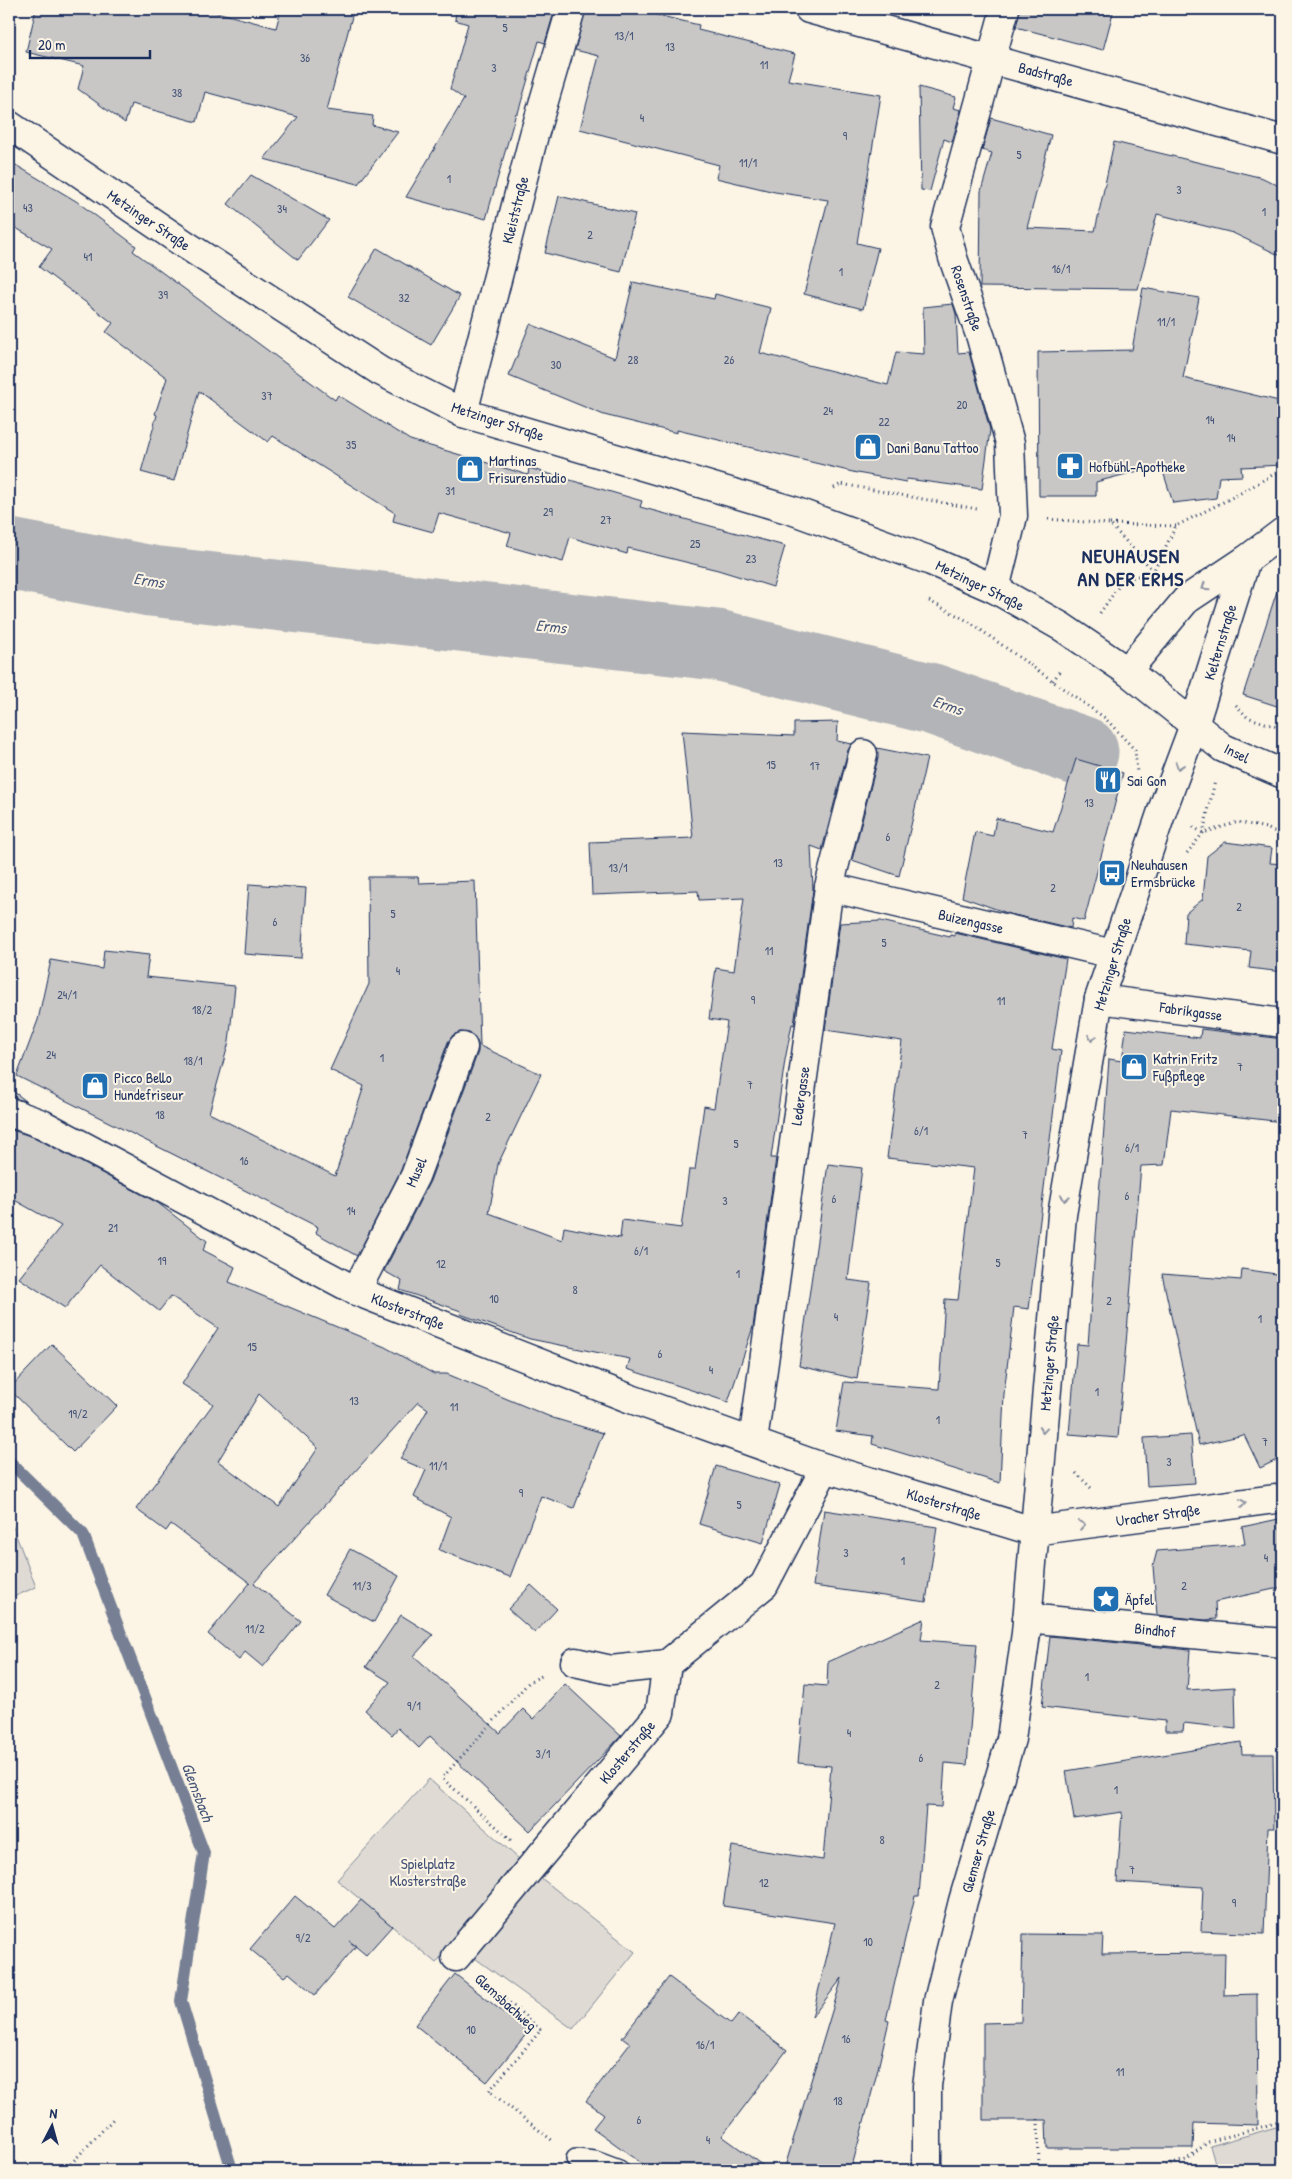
<svg xmlns="http://www.w3.org/2000/svg" width="1292" height="2179" viewBox="0 0 1292 2179" font-family="'Patrick Hand',sans-serif">
<rect width="100%" height="100%" fill="#fcf5e5"/>
<filter id="ink" filterUnits="userSpaceOnUse"><feTurbulence type="fractalNoise" baseFrequency=".02" numOctaves="2"/><feDisplacementMap in="SourceGraphic" scale="10" xChannelSelector="R" yChannelSelector="G"/><feConvolveMatrix kernelMatrix="1 2 1 2 8 2 1 2 1" color-interpolation-filters="sRGB"/></filter>
<g filter="url(#ink)">
<g fill="#dfdbd4" stroke="#7d8599">
<polygon points="9,1525 12,1525 36,1587 9,1599"/>
<polygon points="429,1779 519,1859 495,1889 536,1874 635,1952 573,2029 472,1956 487,1899 436,1963 337,1880"/>
<polygon points="1283,2125 1283,2170 1217,2170 1210,2146"/>
</g>
<g fill="none" stroke-linecap="round" stroke-linejoin="round">
<polyline stroke="#767f94" stroke-width="12" points="9,1461 83,1534 204,1853 181,2001 232,2170"/>
<polyline stroke="#b2b4b8" stroke-width="71" points="9,554 151,581 717,645 932,699 1083,752"/>
</g>
<g fill="#c8c7c6" stroke="#1b2f5e" fill-rule="evenodd">
<polygon points="36,9 205,9 276,28 281,9 354,9 327,110 373,116 372,125 398,132 358,184 264,159 298,117 205,92 197,122 131,104 125,123 78,89 84,66 26,52"/>
<polygon points="456,9 555,9 545,43 539,41 518,113 516,113 486,219 406,197 464,99 450,89 468,24 455,20"/>
<polygon points="586,9 632,9 699,25 698,30 795,54 788,80 881,95 857,243 878,248 863,309 804,294 828,200 775,192 716,178 719,165 580,129 599,56 575,50"/>
<polygon points="1020,9 1114,9 1103,50 1016,27"/>
<polygon points="919,87 956,97 953,108 961,110 952,142 944,139 930,191 921,190"/>
<polygon points="991,118 1051,135 1027,228 1095,231 1114,142 1263,178 1283,188 1283,257 1233,233 1157,214 1138,289 980,287 981,191 992,153 982,150"/>
<polygon points="9,161 76,201 136,246 133,251 335,400 338,395 410,440 528,475 529,468 642,501 640,507 785,546 773,587 718,570 628,548 627,554 570,537 563,562 507,546 511,533 439,513 433,532 393,521 395,513 273,436 268,442 199,391 174,481 141,472 157,415 155,414 167,378 106,332 113,323 39,267 52,249 9,224"/>
<polygon points="251,175 329,220 298,260 228,204"/>
<polygon points="559,196 635,214 621,272 545,253"/>
<polygon points="377,248 460,296 431,345 348,297"/>
<polygon points="633,282 714,299 715,294 771,308 760,353 888,385 896,352 924,354 923,307 953,304 956,314 958,353 969,352 990,430 982,489 907,479 906,482 857,473 677,430 677,433 604,415 509,376 530,324 615,358"/>
<polygon points="1143,288 1199,298 1183,378 1283,402 1283,465 1241,467 1242,476 1219,477 1216,498 1173,503 1161,465 1096,482 1096,496 1039,496 1038,352 1132,350"/>
<polygon points="1277,591 1283,592 1283,708 1243,695"/>
<polygon points="838,722 837,741 852,744 848,750 822,850 811,846 813,890 794,1025 792,1024 785,1060 771,1158 776,1158 753,1327 728,1402 627,1369 630,1359 530,1339 460,1314 461,1311 400,1290 402,1281 384,1271 430,1181 478,1052 478,1044 475,1037 469,1033 460,1032 453,1035 448,1042 401,1170 357,1256 316,1233 318,1227 17,1076 38,1020 51,960 102,969 104,950 149,955 146,977 235,986 229,1042 209,1113 335,1176 364,1086 330,1070 369,984 368,877 418,877 419,883 475,881 480,1046 541,1074 498,1164 489,1213 562,1240 564,1227 620,1238 622,1220 681,1228 689,1170 695,1170 704,1106 714,1108 727,1022 709,1019 716,968 734,971 744,898 699,900 698,891 592,895 590,842 693,838 682,731 794,736 794,723"/>
<polygon points="877,748 927,758 899,876 852,860 878,758"/>
<polygon points="1076,759 1123,773 1084,921 1072,918 1071,928 1010,914 962,897 975,832 993,836 996,818 1053,832"/>
<polygon points="1225,842 1272,848 1270,863 1283,864 1283,972 1249,968 1251,951 1184,944 1186,913 1203,899 1207,856"/>
<polygon points="249,884 306,888 301,958 244,954"/>
<polygon points="881,921 950,937 951,935 955,936 955,933 1066,959 1052,1049 1061,1051 1029,1309 1014,1307 1004,1394 1000,1483 872,1444 873,1436 836,1431 844,1382 939,1389 945,1299 958,1300 974,1168 887,1158 902,1041 825,1030 840,923"/>
<polygon points="1126,1029 1200,1038 1201,1029 1283,1039 1283,1122 1171,1109 1164,1165 1141,1166 1118,1438 1069,1434 1077,1344 1088,1345 1109,1059 1122,1061"/>
<polygon points="9,1088 26,1101 9,1097"/>
<path d="M9,1129L36,1138L158,1203L207,1241L203,1250L235,1267L229,1282L385,1347L434,1374H447L553,1418L603,1433L574,1508L541,1496L510,1577L439,1550L451,1517L414,1497L426,1470L400,1459L428,1409L418,1402L254,1583L301,1621L263,1667L245,1652L239,1660L208,1634L250,1583L171,1524L166,1531L136,1509L213,1404L182,1384L218,1328L171,1296L159,1311L100,1265L65,1308L19,1278L61,1226L9,1197ZM259,1394L318,1448L279,1507L218,1461Z"/>
<polygon points="828,1164 862,1168 848,1280 871,1283 857,1379 799,1366"/>
<polygon points="1242,1269 1283,1275 1283,1457 1260,1468 1244,1435 1199,1445 1162,1274 1241,1280"/>
<polygon points="52,1344 117,1406 73,1452 9,1389"/>
<polygon points="1191,1435 1195,1483 1147,1486 1144,1438"/>
<polygon points="716,1466 780,1485 763,1543 699,1524"/>
<polygon points="824,1510 937,1527 926,1602 813,1586"/>
<polygon points="1283,1518 1283,1587 1215,1602 1216,1619 1205,1620 1157,1615 1153,1566 1157,1551 1245,1544 1242,1527"/>
<polygon points="350,1549 399,1576 374,1622 324,1595"/>
<polygon points="531,1585 557,1609 535,1633 508,1609"/>
<polygon points="401,1615 433,1635 414,1656 500,1733 523,1709 533,1719 565,1684 621,1736 530,1831 430,1736 419,1748 398,1728 392,1735 365,1710 390,1682 366,1667"/>
<polygon points="924,1619 921,1640 977,1644 967,1765 945,1763 942,1807 926,1806 919,1896 915,1896 886,2020 889,2021 877,2073 851,2170 784,2170 842,1978 812,2017 835,1923 723,1906 732,1846 823,1860 831,1766 798,1763 805,1684 827,1686 828,1662"/>
<polygon points="1050,1636 1190,1650 1187,1690 1235,1687 1236,1729 1184,1723 1183,1731 1165,1731 1165,1721 1042,1707"/>
<polygon points="1241,1742 1242,1754 1273,1754 1274,1828 1268,1828 1264,1934 1201,1931 1203,1887 1117,1882 1122,1812 1074,1819 1066,1771"/>
<polygon points="295,1896 335,1929 361,1900 392,1926 366,1955 349,1941 356,1946 315,1995 289,1973 284,1977 250,1949"/>
<polygon points="1023,1934 1103,1935 1102,1954 1225,1953 1224,1995 1257,1994 1258,2125 1194,2123 1193,2148 1047,2148 1046,2120 983,2120 983,2023 1021,2022"/>
<polygon points="455,1974 528,2032 487,2082 415,2025"/>
<polygon points="669,1977 731,2024 739,2014 787,2050 722,2136 769,2170 651,2170 593,2128 604,2114 586,2101 630,2044 622,2038"/>
</g>
<g fill="none" stroke-linecap="round" stroke-linejoin="round">
<g stroke="#1b2f5e" stroke-width="22">
<polyline id="service" points="576,2159 595,2161 619,2170"/>
</g>
<g stroke="#1b2f5e" stroke-width="31">
<g id="minor">
<polyline points="809,9 1283,140"/>
<polyline points="463,413 534,135 571,9"/>
<polyline points="995,589 1013,516 1010,443 981,338 953,258 945,227 1005,9"/>
<polyline points="1127,671 1186,600 1246,560 1283,532"/>
<polyline points="1194,725 1246,560"/>
<polyline points="829,887 1113,954"/>
<polyline points="1099,999 1283,1023"/>
<polyline points="9,1112 42,1124 356,1291 631,1399 825,1468 1033,1531"/>
<polyline points="356,1291 415,1176 463,1047"/>
<polyline points="753,1442 829,887 863,754"/>
<polyline points="1027,1618 1283,1643"/>
<polyline points="575,1662 611,1670 667,1664"/>
<polyline points="456,1957 660,1713 667,1664 764,1585 825,1468"/>
</g>
</g>
<g stroke="#1b2f5e" stroke-width="31">
<g id="tertiary">
<polyline points="9,125 186,245 380,371 463,413 794,511 931,561 995,589 1062,627 1127,671 1223,748 1283,774"/>
<polyline points="1033,1531 1283,1498"/>
<polyline points="927,2170 927,2086 938,2001 963,1901 1011,1739 1026,1633 1062,1215 1099,999 1163,808 1194,725"/>
</g>
</g>
<g stroke="#1b2f5e" stroke-width="3" stroke-dasharray="1 4" stroke-linecap="butt">
<polyline points="834,488 841,484 977,509"/>
<polyline points="1048,519 1110,524 1160,578"/>
<polyline points="1110,524 1176,526"/>
<polyline points="929,601 968,621 1105,718 1135,750 1137,773"/>
<polyline points="1100,613 1123,580 1153,572 1176,526 1237,495 1283,469"/>
<polyline points="1053,681 1061,669"/>
<polyline points="1236,705 1247,717 1283,729"/>
<polyline points="1193,827 1203,833 1238,822 1266,828 1283,835"/>
<polyline points="1187,853 1203,833 1215,781"/>
<polyline points="1076,1473 1091,1488"/>
<polyline points="511,1840 442,1778 530,1681 544,1675"/>
<polyline points="483,1980 541,2030 489,2091 553,2141"/>
<polyline points="1038,2119 1039,2170"/>
<polyline points="58,2170 66,2169 115,2117"/>
<polyline points="1151,2170 1186,2160 1208,2142 1283,2121"/>
</g>
<use href="#service" stroke="#fcf5e5" stroke-width="19"/>
<use href="#minor" stroke="#fcf5e5" stroke-width="28"/>
<use href="#tertiary" stroke="#fcf5e5" stroke-width="28"/>
</g>
<defs><path id="oneway-chevron" d="M-2-3.5L2.5 0L-2 3.5" fill="none" stroke-width="1.6" stroke-linecap="round" stroke-linejoin="round" transform="scale(1.25)"/></defs>
<g stroke="#8c92a2">
<use href="#oneway-chevron" transform="translate(1205 587) rotate(146)"/>
<use href="#oneway-chevron" transform="translate(1179 766) rotate(110)"/>
<use href="#oneway-chevron" transform="translate(1092 1038) rotate(100)"/>
<use href="#oneway-chevron" transform="translate(1065 1198) rotate(100)"/>
<use href="#oneway-chevron" transform="translate(1043 1430) rotate(95)"/>
<use href="#oneway-chevron" transform="translate(1243 1503) rotate(-8)"/>
<use href="#oneway-chevron" transform="translate(1082 1525) rotate(-8)"/>
</g>
</g>
<defs>
<g id="shop-square" transform="scale(1.4375)"><rect x="-9" y="-9" width="18" height="18" rx="4" fill="#1f6fb2" stroke="#fcf5e5"/><path d="M-5-2.5h2.3a2.7 3.5 0 0 1 5.4 0H5L5.5 6h-11ZM-1.5-2.5h3a1.5 2.3 0 0 0-3 0Z" fill="#fff"/></g>
<g id="pharmacy-square" transform="scale(1.4375)"><rect x="-9" y="-9" width="18" height="18" rx="4" fill="#1f6fb2" stroke="#fcf5e5"/><path d="M-2-6h4v4h4v4h-4v4h-4v-4h-4v-4h4Z" fill="#fff"/></g>
<g id="restaurant-square" transform="scale(1.4375)"><rect x="-9" y="-9" width="18" height="18" rx="4" fill="#1f6fb2" stroke="#fcf5e5"/><path d="M-5-6h1v4h1v-4h1v4h1v-4h1v5L-1.5 .5V6h-2V.5L-5-1ZM5-6V6H3V1.5H1.5Q1.5-4 5-6Z" fill="#fff"/></g>
<g id="bus-square" transform="scale(1.4375)"><rect x="-9" y="-9" width="18" height="18" rx="4" fill="#1f6fb2" stroke="#fcf5e5"/><path d="M-5-6H5V4H4V6H2V4H-2V6H-4V4H-5ZM-3.5-4V0h7V-4ZM-3.5 1.2v1.5H-2V1.2ZM2 1.2v1.5H3.5V1.2Z" fill="#fff"/></g>
<g id="sight-square" transform="scale(1.4375)"><rect x="-9" y="-9" width="18" height="18" rx="4" fill="#1f6fb2" stroke="#fcf5e5"/><path d="M0-6L1.8-2.2L6-1.7L2.9 1.2L3.7 5.4L0 3.3L-3.7 5.4L-2.9 1.2L-6-1.7L-1.8-2.2Z" fill="#fff"/></g>
</defs>
<g fill-rule="evenodd">
<use href="#shop-square" x="868" y="447"/>
<use href="#pharmacy-square" x="1070" y="466"/>
<use href="#shop-square" x="470" y="469"/>
<use href="#restaurant-square" x="1108" y="780"/>
<use href="#bus-square" x="1112" y="873"/>
<use href="#shop-square" x="1134" y="1067"/>
<use href="#shop-square" x="95" y="1086"/>
<use href="#sight-square" x="1106" y="1599"/>
</g>
<g text-anchor="middle" dominant-baseline="central" stroke-width="4" stroke-linejoin="round" paint-order="stroke">
<g font-size="12" fill="#465578">
<text x="505" y="27">5</text>
<text x="624" y="35">13/1</text>
<text x="670" y="46">13</text>
<text x="305" y="57">36</text>
<text x="764" y="64">11</text>
<text x="494" y="67">3</text>
<text x="177" y="92">38</text>
<text x="642" y="117">4</text>
<text x="845" y="135">9</text>
<text x="1019" y="154">5</text>
<text x="748" y="162">11/1</text>
<text x="449" y="178">1</text>
<text x="1179" y="189">3</text>
<text x="28" y="207">43</text>
<text x="282" y="208">34</text>
<text x="1264" y="211">1</text>
<text x="590" y="234">2</text>
<text x="88" y="256">41</text>
<text x="1061" y="268">16/1</text>
<text x="841" y="271">1</text>
<text x="163" y="294">39</text>
<text x="404" y="297">32</text>
<text x="1166" y="321">11/1</text>
<text x="633" y="359">28</text>
<text x="729" y="359">26</text>
<text x="556" y="364">30</text>
<text x="267" y="395">37</text>
<text x="962" y="404">20</text>
<text x="828" y="410">24</text>
<text x="1210" y="419">14</text>
<text x="884" y="421">22</text>
<text x="1231" y="437">14</text>
<text x="351" y="444">35</text>
<text x="450" y="490">31</text>
<text x="548" y="511">29</text>
<text x="606" y="519">27</text>
<text x="695" y="543">25</text>
<text x="751" y="558">23</text>
<text x="771" y="764">15</text>
<text x="815" y="765">17</text>
<text x="1089" y="802">13</text>
<text x="888" y="836">6</text>
<text x="778" y="862">13</text>
<text x="618" y="867">13/1</text>
<text x="1053" y="887">2</text>
<text x="1239" y="906">2</text>
<text x="393" y="913">5</text>
<text x="275" y="921">6</text>
<text x="884" y="942">5</text>
<text x="769" y="950">11</text>
<text x="398" y="970">4</text>
<text x="67" y="994">24/1</text>
<text x="753" y="999">9</text>
<text x="1001" y="1000">11</text>
<text x="202" y="1009">18/2</text>
<text x="51" y="1054">24</text>
<text x="382" y="1057">1</text>
<text x="193" y="1060">18/1</text>
<text x="1240" y="1066">7</text>
<text x="750" y="1084">7</text>
<text x="160" y="1114">18</text>
<text x="488" y="1116">2</text>
<text x="921" y="1130">6/1</text>
<text x="1025" y="1134">7</text>
<text x="736" y="1143">5</text>
<text x="1132" y="1147">6/1</text>
<text x="244" y="1160">16</text>
<text x="1127" y="1195">6</text>
<text x="834" y="1198">6</text>
<text x="725" y="1200">3</text>
<text x="351" y="1210">14</text>
<text x="113" y="1227">21</text>
<text x="641" y="1250">6/1</text>
<text x="162" y="1260">19</text>
<text x="998" y="1262">5</text>
<text x="441" y="1263">12</text>
<text x="738" y="1273">1</text>
<text x="575" y="1289">8</text>
<text x="494" y="1298">10</text>
<text x="1109" y="1300">2</text>
<text x="836" y="1316">4</text>
<text x="1260" y="1318">1</text>
<text x="252" y="1346">15</text>
<text x="660" y="1353">6</text>
<text x="711" y="1369">4</text>
<text x="1097" y="1391">1</text>
<text x="354" y="1400">13</text>
<text x="454" y="1406">11</text>
<text x="78" y="1413">19/2</text>
<text x="938" y="1419">1</text>
<text x="1265" y="1441">7</text>
<text x="1169" y="1461">3</text>
<text x="438" y="1465">11/1</text>
<text x="521" y="1492">9</text>
<text x="739" y="1504">5</text>
<text x="846" y="1552">3</text>
<text x="1266" y="1557">4</text>
<text x="903" y="1560">1</text>
<text x="362" y="1585">11/3</text>
<text x="1184" y="1585">2</text>
<text x="255" y="1628">11/2</text>
<text x="1087" y="1676">1</text>
<text x="937" y="1684">2</text>
<text x="414" y="1705">9/1</text>
<text x="849" y="1732">4</text>
<text x="543" y="1753">3/1</text>
<text x="921" y="1757">6</text>
<text x="1116" y="1789">1</text>
<text x="882" y="1839">8</text>
<text x="1132" y="1869">7</text>
<text x="764" y="1882">12</text>
<text x="1234" y="1902">9</text>
<text x="303" y="1937">9/2</text>
<text x="868" y="1941">10</text>
<text x="471" y="2029">10</text>
<text x="846" y="2038">16</text>
<text x="705" y="2044">16/1</text>
<text x="1120" y="2071">11</text>
<text x="838" y="2100">18</text>
<text x="639" y="2119">6</text>
<text x="708" y="2139">4</text>
</g>
<g font-size="15" fill="#1b2f5e" stroke="#fcf5e5">
<text transform="translate(1046 74) rotate(15)">Badstraße</text>
<text transform="translate(515 210) rotate(-76)">Kleiststraße</text>
<text transform="translate(149 220) rotate(34)">Metzinger Straße</text>
<text transform="translate(967 298) rotate(71)">Rosenstraße</text>
<text transform="translate(498 421) rotate(18)">Metzinger Straße</text>
<text transform="translate(980 585) rotate(26)">Metzinger Straße</text>
<text transform="translate(1220 642) rotate(-73)">Kelternstraße</text>
<text transform="translate(1237 753) rotate(26)">Insel</text>
<text transform="translate(971 921) rotate(13)">Buizengasse</text>
<text transform="translate(1112 964) rotate(-73)">Metzinger Straße</text>
<text transform="translate(1191 1011) rotate(8)">Fabrikgasse</text>
<text transform="translate(800 1096) rotate(-82)">Ledergasse</text>
<text transform="translate(416 1172) rotate(-67)">Musel</text>
<text transform="translate(408 1311) rotate(21)">Klosterstraße</text>
<text transform="translate(1049 1363) rotate(-85)">Metzinger Straße</text>
<text transform="translate(944 1504) rotate(17)">Klosterstraße</text>
<text transform="translate(1158 1515) rotate(-8)">Uracher Straße</text>
<text transform="translate(1155 1630) rotate(6)">Bindhof</text>
<text transform="translate(627 1752) rotate(-50)">Klosterstraße</text>
<text transform="translate(978 1851) rotate(-74)">Glemser Straße</text>
<text transform="translate(506 2002) rotate(42)">Glemsbachweg</text>
</g>
<g font-size="15" fill="#1b2f5e" stroke="#fcf5e5" text-anchor="start">
<text x="887" y="447">Dani Banu Tattoo</text>
<text x="489" y="460">Martinas<tspan x="489" dy="17">Frisurenstudio</tspan></text>
<text x="1089" y="466">Hofbühl-Apotheke</text>
<text x="1127" y="780">Sai Gon</text>
<text x="1131" y="864">Neuhausen<tspan x="1131" dy="17">Ermsbrücke</tspan></text>
<text x="1153" y="1058">Katrin Fritz<tspan x="1153" dy="17">Fußpflege</tspan></text>
<text x="114" y="1077">Picco Bello<tspan x="114" dy="17">Hundefriseur</tspan></text>
<text x="1125" y="1599">Äpfel</text>
</g>
<g font-size="15" fill="#425176" stroke="#fcf5e5">
<text x="428" y="1863">Spielplatz<tspan x="428" dy="17">Klosterstraße</tspan></text>
</g>
<g font-size="16" font-style="italic" fill="#485779" stroke="#fcf5e5">
<text transform="translate(149 580) rotate(9)">Erms</text>
<text transform="translate(551 626) rotate(6)">Erms</text>
<text transform="translate(948 705) rotate(19)">Erms</text>
<text transform="translate(198 1792) rotate(69)">Glemsbach</text>
</g>
<g font-size="20" font-weight="bold" letter-spacing="1" fill="#1b2f5e" stroke="#fcf5e5">
<text x="1131" y="555">NEUHAUSEN<tspan x="1131" dy="23">AN DER ERMS</tspan></text>
</g>
</g>
<rect width="1292" height="2179" fill="none" stroke="#fcf5e5" stroke-width="30"/>
<rect x="15" y="15" width="1262" height="2149" fill="none" stroke="#1b2f5e" stroke-width="2" filter="url(#ink)"/>
<g transform="translate(52 2126) rotate(6)" stroke="#fcf5e5" stroke-width="4" paint-order="stroke">
<path d="M0-4L9 19L0 12L-9 19Z" fill="#1b2f5e"/>
<text y="-8" font-size="14" font-weight="bold" text-anchor="middle" fill="#1b2f5e">N</text>
</g>
<path d="M30 50v8h120v-8" fill="none" stroke="#1b2f5e" stroke-width="2.5"/>
<text x="38" y="50" font-size="15" fill="#1b2f5e" stroke="#fcf5e5" stroke-width="4" paint-order="stroke">20 m</text>
</svg>
